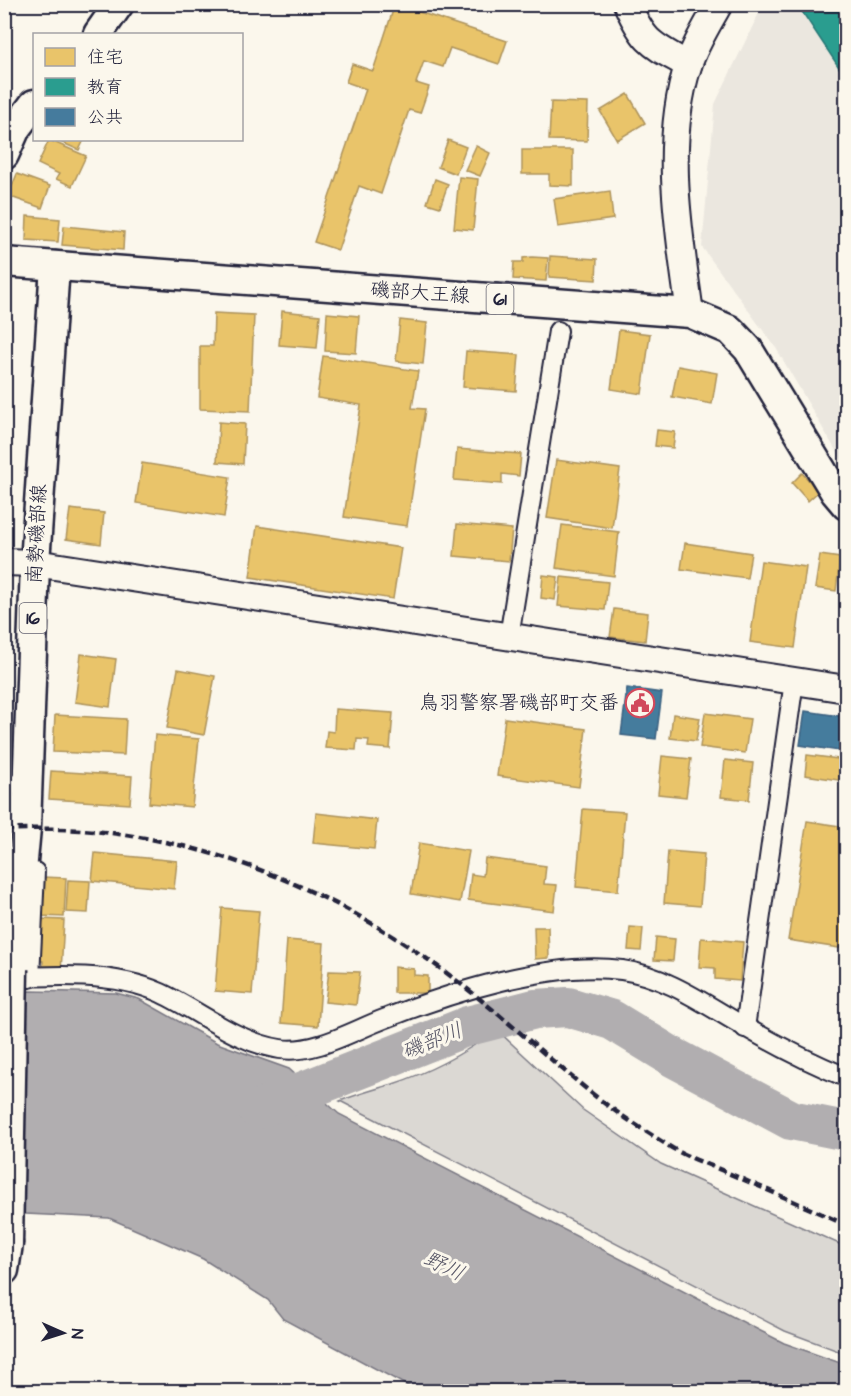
<svg xmlns="http://www.w3.org/2000/svg" width="851" height="1396" viewBox="0 0 851 1396" font-family="'Architects Daughter','Klee One',sans-serif">
<rect width="100%" height="100%" fill="#fbf7ec"/>
<filter id="ink" filterUnits="userSpaceOnUse"><feTurbulence type="fractalNoise" baseFrequency=".0167" numOctaves="2"/><feDisplacementMap in="SourceGraphic" scale="12" xChannelSelector="R" yChannelSelector="G"/><feConvolveMatrix kernelMatrix="1 2 1 2 8 2 1 2 1" color-interpolation-filters="sRGB"/></filter>
<g filter="url(#ink)">
<polygon fill="#ebe7df" points="771,5 846,5 846,468 776,348 702,247 715,104 759,13"/>
<path fill="#dbd8d3" stroke="#7e7d87" stroke-width="1.5" d="M497,1030L583,1110L661,1164L846,1247V1354L785,1331L340,1101C358,1094 375,1089 393,1084C430,1072 466,1052 497,1030Z"/>
<polygon fill="#b1aeb0" stroke="#787681" stroke-width="1.5" points="30,991 116,993 139,999 217,1043 289,1069 339,1114 784,1343 846,1365 846,1391 417,1391 283,1319 268,1300 203,1259 109,1218 5,1213 5,992"/>
<g fill="#e9c46a" stroke="#ad935c" stroke-width="1.5">
<polygon points="395,4 507,41 499,64 450,48 443,67 424,61 416,83 429,87 420,113 409,110 381,194 359,186 338,250 314,242 366,89 346,82 352,64 373,71"/>
<polygon points="628,94 645,123 617,140 600,111"/>
<polygon points="551,102 588,103 587,141 549,140"/>
<polygon points="49,140 86,156 72,186 56,179 59,174 38,164"/>
<polygon points="56,140 84,140 79,150"/>
<polygon points="448,140 466,147 456,174 438,167"/>
<polygon points="476,146 490,153 480,176 465,170"/>
<polygon points="522,150 573,150 573,186 549,185 549,174 522,174"/>
<polygon points="17,174 50,186 42,208 8,196"/>
<polygon points="459,177 478,179 473,230 454,228"/>
<polygon points="435,179 448,184 440,207 427,203"/>
<polygon points="610,191 613,219 558,227 554,199"/>
<polygon points="27,216 60,219 58,242 26,240"/>
<polygon points="64,226 124,232 123,250 62,245"/>
<polygon points="550,256 597,259 596,280 549,277"/>
<polygon points="532,257 548,258 546,281 513,279 514,262 523,262 523,258"/>
<polygon points="282,311 320,315 317,348 279,345"/>
<polygon points="214,313 254,315 250,411 200,409 200,346 213,346"/>
<polygon points="327,313 359,316 356,353 325,351"/>
<polygon points="400,320 427,323 423,364 396,361"/>
<polygon points="619,330 650,334 642,394 611,389"/>
<polygon points="4,343 8,343 9,369 4,370"/>
<polygon points="466,351 519,355 516,391 463,387"/>
<polygon points="323,356 418,371 412,408 425,409 407,526 344,517 361,405 317,398"/>
<polygon points="678,366 717,373 712,404 672,397"/>
<polygon points="219,422 245,424 243,464 217,462"/>
<polygon points="657,430 675,432 673,448 655,446"/>
<polygon points="457,449 521,454 519,476 502,474 502,484 454,480"/>
<polygon points="556,460 620,469 612,528 547,518"/>
<polygon points="142,463 230,477 224,517 136,503"/>
<polygon points="802,473 819,491 808,501 792,483"/>
<polygon points="70,509 104,513 101,544 66,539"/>
<polygon points="457,524 512,529 509,561 454,556"/>
<polygon points="562,525 619,532 614,576 556,568"/>
<polygon points="257,526 401,548 393,599 250,577"/>
<polygon points="685,543 751,553 747,578 681,569"/>
<polygon points="820,555 840,558 836,591 815,588"/>
<polygon points="761,561 806,567 795,648 750,642"/>
<polygon points="543,575 558,577 555,600 541,598"/>
<polygon points="561,577 608,582 605,610 558,606"/>
<polygon points="614,609 648,613 645,641 610,637"/>
<polygon points="81,654 116,659 110,707 75,702"/>
<polygon points="178,669 215,676 204,735 167,728"/>
<polygon points="335,709 393,713 390,749 368,747 369,740 357,739 356,750 325,748 327,731 334,732"/>
<polygon points="705,713 750,719 745,753 700,747"/>
<polygon points="673,714 700,718 696,741 670,738"/>
<polygon points="55,715 126,719 124,755 53,752"/>
<polygon points="505,718 586,729 579,787 497,776"/>
<polygon points="155,735 199,739 192,807 149,803"/>
<polygon points="807,755 846,760 845,781 805,775"/>
<polygon points="662,756 691,759 686,797 658,794"/>
<polygon points="725,760 753,763 749,800 721,797"/>
<polygon points="51,771 132,776 130,804 49,799"/>
<polygon points="583,809 625,812 618,891 576,887"/>
<polygon points="316,813 377,820 374,849 313,843"/>
<polygon points="807,821 846,827 846,949 788,940"/>
<polygon points="419,843 469,851 460,902 411,894"/>
<polygon points="668,851 704,854 700,906 664,903"/>
<polygon points="95,853 177,861 174,889 92,881"/>
<polygon points="485,858 546,866 544,884 557,885 554,911 468,900 471,874 483,876"/>
<polygon points="42,877 66,878 64,917 41,916"/>
<polygon points="68,880 90,881 88,913 66,912"/>
<polygon points="222,908 259,911 252,994 215,991"/>
<polygon points="40,919 64,920 61,972 43,971 43,961 37,961"/>
<polygon points="534,927 548,927 549,958 535,959"/>
<polygon points="630,927 643,928 641,951 628,950"/>
<polygon points="656,937 675,939 673,961 654,960"/>
<polygon points="701,938 743,942 740,981 715,979 715,968 699,967"/>
<polygon points="287,940 324,943 318,1026 281,1023"/>
<polygon points="394,967 414,969 414,975 428,976 428,993 394,993"/>
<polygon points="329,971 360,972 356,1005 325,1002"/>
</g>
<polygon fill="#2a9d8f" stroke="#287876" stroke-width="1.5" points="797,4 846,4 846,78"/>
<g fill="#457b9d" stroke="#3a6080" stroke-width="1.5">
<polygon points="627,688 662,693 656,739 621,735"/>
<polygon points="805,711 846,717 846,752 800,745"/>
</g>
<g fill="none" stroke-linecap="round" stroke-linejoin="round">
<polyline stroke="#b1aeb0" stroke-width="40" points="258,1109 468,1026 535,1009 568,1007 612,1020 671,1056 791,1120 846,1131"/>
<g stroke="#22223b" stroke-width="22">
<g id="street">
<polyline points="509,637 558,331"/>
<polyline points="4,786 27,782"/>
<path d="M4,978C55,975 115,972 161,993C201,1012 236,1042 280,1049C315,1054 352,1031 384,1019C450,993 551,960 622,970C667,976 706,1005 745,1027C778,1046 811,1063 846,1077"/>
<polyline points="30,978 35,872"/>
<polyline points="745,1028 794,681"/>
</g>
</g>
<g stroke="#22223b" stroke-width="30">
<g id="secondary">
<path d="M627,4C645,44 651,44 688,65"/>
<path d="M690,313C679,233 663,144 688,66C695,44 708,24 719,4"/>
<polyline points="4,562 35,563 846,689"/>
</g>
</g>
<g stroke="#22223b" stroke-width="33">
<g id="primary">
<polyline points="98,34 119,4"/>
<polyline points="4,155 16,128 34,104"/>
<polyline points="4,262 690,313 730,330 748,349 835,492 846,505"/>
<polyline points="13,969 26,828 35,563 55,266"/>
<polyline points="4,1270 8,1244"/>
</g>
</g>
<use href="#street" stroke="#fbf7ec" stroke-width="18"/>
<use href="#secondary" stroke="#fbf7ec" stroke-width="26"/>
<use href="#primary" stroke="#fbf7ec" stroke-width="28"/>
<path stroke="#22223b" stroke-width="4.5" stroke-dasharray="9 4.5" stroke-linecap="butt" d="M4,830C150,820 294,869 414,950C476,991 531,1044 589,1091C614,1112 644,1130 672,1148C689,1158 710,1165 728,1173C768,1190 807,1207 846,1225"/>
<g stroke="#22223b" stroke-width="33" stroke-linecap="butt">
<polyline id="primary-bridge" points="8,1244 13,969"/>
</g>
<use href="#primary-bridge" stroke="#fbf7ec" stroke-width="28"/>
</g>
</g>
<defs>
<g id="civic-ring" transform="scale(1.5)"><circle r="9.5" fill="#fbf7ec" stroke="#d1495b" stroke-width="1.5"/><path d="M-.6-6.5H3V-4.5H.6V-3L4-1V1h2V6H-6V1h2V-1L-.6-3ZM-1.2 2.5V6h2.4V2.5Z" fill="#d1495b"/></g>
</defs>
<g fill-rule="evenodd">
<use href="#civic-ring" x="640" y="703"/>
</g>
<g text-anchor="middle" dominant-baseline="central" stroke-width="6" stroke-linejoin="round" paint-order="stroke">
<g fill="#fbf7ec" stroke="#636270" stroke-width="1.5">
<rect x="486.5" y="284" width="27" height="30" rx="4.5"/>
<rect x="19.5" y="603" width="27" height="30" rx="4.5"/>
</g>
<g font-size="18" font-weight="bold" fill="#22223b">
<text x="500" y="299">61</text>
<text x="33" y="618">16</text>
</g>
<g font-size="20" fill="#22223b" stroke="#fbf7ec">
<text transform="translate(420 293) rotate(4)">磯部大王線</text>
<text transform="translate(37 534) rotate(-87)">南勢磯部線</text>
</g>
<g font-size="20" fill="#22223b" stroke="#fbf7ec" text-anchor="end">
<text x="619" y="703">鳥羽警察署磯部町交番</text>
</g>
<g font-size="21" font-style="italic" fill="#545364" stroke="#fbf7ec">
<text transform="translate(432 1041) rotate(-22)">磯部川</text>
<text transform="translate(444 1266) rotate(26)">野川</text>
</g>
</g>
<rect width="851" height="1396" fill="none" stroke="#fbf7ec" stroke-width="24"/>
<rect x="12" y="12" width="827" height="1372" fill="none" stroke="#22223b" stroke-width="2" filter="url(#ink)"/>
<rect x="33" y="33" width="210" height="108" fill="#fbf7ec" stroke="#a4a2a5" stroke-width="1.5"/>
<rect x="45" y="48" width="30" height="18" fill="#e9c46a" stroke="#a4a2a5" stroke-width="1.5"/>
<text x="87" y="63" font-size="18" fill="#22223b">住宅</text>
<rect x="45" y="78" width="30" height="18" fill="#2a9d8f" stroke="#a4a2a5" stroke-width="1.5"/>
<text x="87" y="93" font-size="18" fill="#22223b">教育</text>
<rect x="45" y="108" width="30" height="18" fill="#457b9d" stroke="#a4a2a5" stroke-width="1.5"/>
<text x="87" y="123" font-size="18" fill="#22223b">公共</text>
<g transform="translate(63 1333) rotate(93)" stroke="#fbf7ec" stroke-width="4.5" paint-order="stroke">
<path d="M0-4.5L10 22L0 15L-10 22Z" fill="#22223b"/>
<text y="-9" font-size="16" font-weight="bold" text-anchor="middle" fill="#22223b">N</text>
</g>
</svg>
